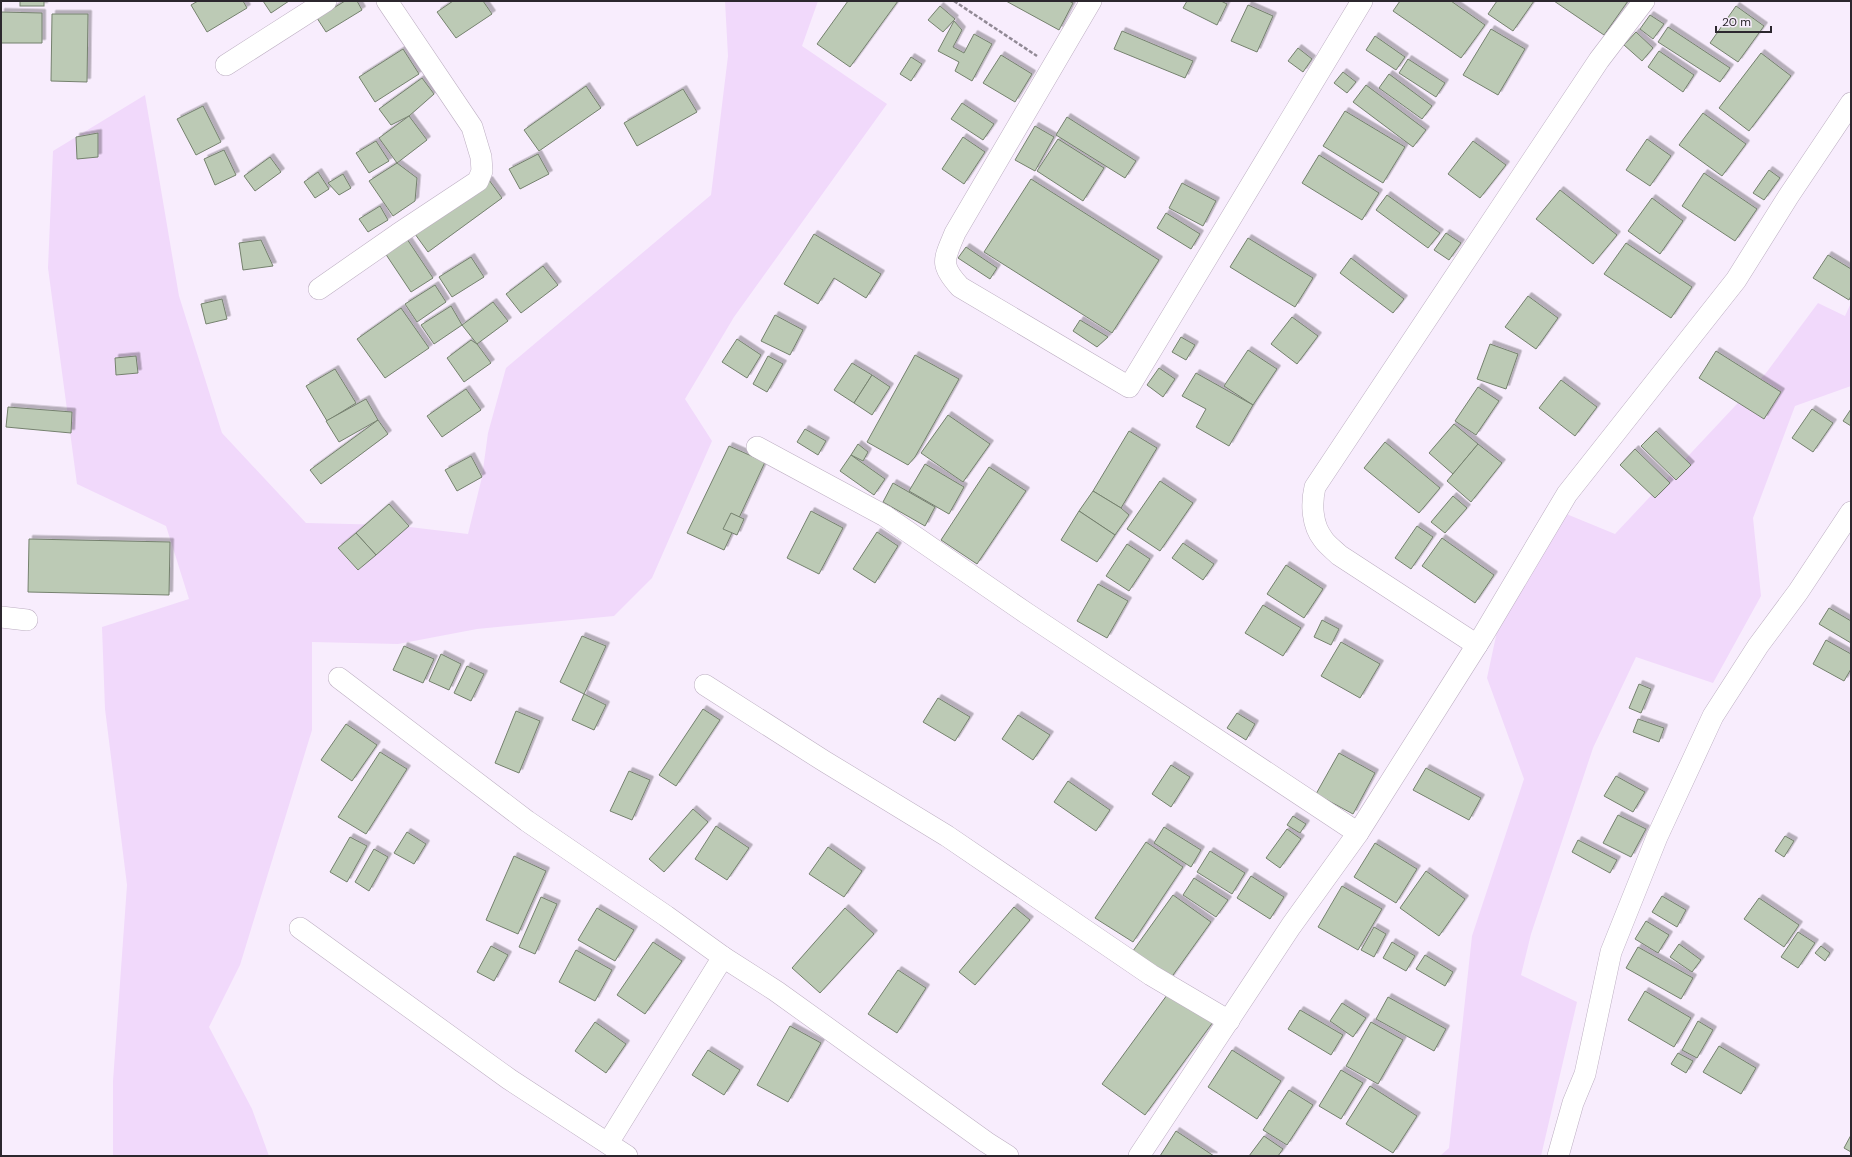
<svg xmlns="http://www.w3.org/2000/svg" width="1852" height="1157" viewBox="0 0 1852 1157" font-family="'DM Sans',sans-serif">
<defs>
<filter id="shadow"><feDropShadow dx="3.5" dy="-3.5" stdDeviation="0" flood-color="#0004"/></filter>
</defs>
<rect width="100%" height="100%" fill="#f8edfd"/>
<g fill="#f1d9fb">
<polygon points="725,1 818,1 802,46 887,104 734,317 685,399 712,441 652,578 614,616 477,629 398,644 312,642 312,730 240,965 209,1027 252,1109 269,1156 113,1156 113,1081 127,885 105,709 102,627 189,599 166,526 77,484 48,268 53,151 145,95 179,296 222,433 306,523 393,525 468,534 482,477 488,433 506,368 711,195 728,56"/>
<polygon points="1818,303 1845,316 1851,303 1851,386 1795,406 1753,518 1761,596 1713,683 1636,657 1593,748 1531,934 1521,975 1577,1002 1541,1156 1440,1156 1449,1148 1472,936 1524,779 1487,678 1508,580 1547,506 1615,534 1766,373"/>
</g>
<g fill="#bccab5" stroke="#75816e" filter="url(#shadow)">
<rect x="20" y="1" width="24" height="5"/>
<polygon points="198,1 243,1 247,8 207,32 191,5"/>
<polygon points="263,1 289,1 271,13"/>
<polygon points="345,1 357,1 362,10 326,32 317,18"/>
<polygon points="453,1 483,1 492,14 456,38 437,12"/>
<polygon points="848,1 898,1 850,67 817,44"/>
<polygon points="1006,1 1069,1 1073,3 1059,30"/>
<polygon points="1187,1 1221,1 1227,4 1217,25 1183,8"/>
<polygon points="1400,1 1451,1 1485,25 1461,58 1393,11"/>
<polygon points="1497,1 1534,1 1513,31 1488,14"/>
<polygon points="1554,1 1628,1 1604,35"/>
<polygon points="1248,5 1273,16 1257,52 1231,41"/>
<polygon points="940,6 955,19 943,32 928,20"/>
<polygon points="1736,6 1764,26 1738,62 1710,43"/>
<polygon points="1,12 42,13 42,43 1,43"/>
<polygon points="52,14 88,14 87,82 51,81"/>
<polygon points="1650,15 1664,24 1653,39 1640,29"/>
<polygon points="954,21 962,30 953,47 964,53 974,34 992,44 972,81 955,71 959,62 938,51"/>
<polygon points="1668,27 1730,68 1720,82 1658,42"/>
<polygon points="1491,29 1525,49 1498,95 1463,75"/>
<polygon points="1122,31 1193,61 1185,78 1114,49"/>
<polygon points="1636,32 1653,48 1642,61 1624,45"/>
<polygon points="1375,36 1405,57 1396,70 1366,50"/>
<polygon points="1298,48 1312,59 1303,72 1288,61"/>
<polygon points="403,49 419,74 375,102 359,77"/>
<polygon points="1659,51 1694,75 1683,92 1648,67"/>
<polygon points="1761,53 1791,76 1749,131 1719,108"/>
<polygon points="1001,55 1032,74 1015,102 983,83"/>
<polygon points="911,57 922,64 911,81 900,74"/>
<polygon points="1408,59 1445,83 1436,97 1399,73"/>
<polygon points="1343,72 1356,82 1347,93 1334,83"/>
<polygon points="1389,74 1432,106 1422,119 1379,88"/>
<polygon points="422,78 434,94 409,116 391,125 379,109"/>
<polygon points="1366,85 1426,130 1413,147 1353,102"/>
<polygon points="586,86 601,108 539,151 524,130"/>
<polygon points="683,89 697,112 637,146 624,123"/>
<polygon points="962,103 994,124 983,140 951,119"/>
<polygon points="203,106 221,142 196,155 177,119"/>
<polygon points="1345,111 1405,147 1383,183 1323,146"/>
<polygon points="1703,113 1746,144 1722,176 1679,145"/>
<polygon points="409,116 427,140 397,163 379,138"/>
<polygon points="1067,117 1136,161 1125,178 1056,135"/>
<polygon points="1035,126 1054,137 1035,171 1015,160"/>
<polygon points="98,133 98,157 77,159 76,137"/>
<polygon points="963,137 985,152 964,184 942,169"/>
<polygon points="1058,139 1104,168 1083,201 1037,171"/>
<polygon points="1647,139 1671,156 1650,186 1626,170"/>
<polygon points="376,141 389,161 369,173 356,153"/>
<polygon points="1473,141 1506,165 1480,198 1448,174"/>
<polygon points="224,150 236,175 215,185 204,159"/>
<polygon points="538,154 549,174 520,189 509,169"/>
<polygon points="1319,155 1379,193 1362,220 1302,183"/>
<polygon points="270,157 281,172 255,191 244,176"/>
<polygon points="397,163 417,178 415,201 393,216 369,181"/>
<polygon points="1769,170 1780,178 1764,200 1753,193"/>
<polygon points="318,172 329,189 315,198 304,182"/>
<polygon points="1704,173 1757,209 1735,241 1682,206"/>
<polygon points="343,174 351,188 339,195 328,183"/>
<polygon points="1031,179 1159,260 1112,333 984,252"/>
<polygon points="489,180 502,198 428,252 415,234"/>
<polygon points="1182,183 1216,201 1203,226 1169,208"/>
<polygon points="1560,190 1617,235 1593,264 1536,219"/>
<polygon points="1387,195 1440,233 1428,248 1376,210"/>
<polygon points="1652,198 1683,221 1660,254 1628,231"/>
<polygon points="380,206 388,220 368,232 359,219"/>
<polygon points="1166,213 1200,234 1191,249 1157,228"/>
<polygon points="1446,233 1461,243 1449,260 1434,250"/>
<polygon points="814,234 881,274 866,298 834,278 818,304 784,284"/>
<polygon points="1248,238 1313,278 1295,307 1230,267"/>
<polygon points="407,239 433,278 411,292 385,253"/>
<polygon points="261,240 273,266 243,270 239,243"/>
<polygon points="1626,243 1692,287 1671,318 1604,274"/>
<polygon points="966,247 997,268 990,279 958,258"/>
<polygon points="1828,255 1851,269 1851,296 1849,300 1813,278"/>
<polygon points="471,257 484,277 452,297 439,277"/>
<polygon points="1351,258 1404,299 1393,313 1340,273"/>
<polygon points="543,266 558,285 521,313 506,294"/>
<polygon points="435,285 446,302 417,322 405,304"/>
<polygon points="1528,296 1558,318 1536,349 1505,327"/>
<polygon points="222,299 227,319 206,324 201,304"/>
<polygon points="493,302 508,321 477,344 462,325"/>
<polygon points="451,306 462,325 434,344 421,325"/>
<polygon points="401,308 429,348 385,378 357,339"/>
<polygon points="775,315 803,330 790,355 761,341"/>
<polygon points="1292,317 1318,336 1297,364 1271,344"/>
<polygon points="1080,320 1108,337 1097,347 1073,331"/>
<polygon points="1181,337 1195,345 1186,360 1172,352"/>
<polygon points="737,339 761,355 747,378 722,362"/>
<polygon points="471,340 477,344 491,363 464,382 447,358"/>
<polygon points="1490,344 1518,354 1506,389 1477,379"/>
<polygon points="1248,350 1277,369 1253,405 1224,386"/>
<polygon points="1716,351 1781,392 1764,419 1699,378"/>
<polygon points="915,355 959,379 915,457 908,465 867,442"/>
<polygon points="136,356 138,373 116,375 115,358"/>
<polygon points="768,356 783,364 767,392 753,384"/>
<polygon points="852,363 872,375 854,403 834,390"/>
<polygon points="1159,368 1175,379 1163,397 1147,385"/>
<polygon points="335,369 356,403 327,421 306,386"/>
<polygon points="1196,373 1253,405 1229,446 1196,427 1206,409 1182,396"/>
<polygon points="872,375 890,387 872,415 854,403"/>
<polygon points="1561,380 1597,407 1575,436 1539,408"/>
<polygon points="1478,387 1499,401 1476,435 1455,421"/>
<polygon points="466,389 481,410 442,437 427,416"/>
<polygon points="366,399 378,420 339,442 326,421"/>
<polygon points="8,407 72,412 71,433 6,427"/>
<polygon points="1812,409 1833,423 1813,452 1792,438"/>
<polygon points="1851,409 1851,426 1843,421"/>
<polygon points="948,415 990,444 963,482 921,453"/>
<polygon points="378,420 388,434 321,484 310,470"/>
<polygon points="1454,424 1478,444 1453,474 1429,453"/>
<polygon points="805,429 826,441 818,455 797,442"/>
<polygon points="1129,431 1157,448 1121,508 1093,491"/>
<polygon points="1656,431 1691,465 1676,480 1641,446"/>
<polygon points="1385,442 1440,488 1419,513 1364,468"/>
<polygon points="858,444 868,452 863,461 851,455"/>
<polygon points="1478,444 1502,463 1471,502 1447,481"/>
<polygon points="729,446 765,462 724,550 687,533"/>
<polygon points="1635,449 1670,483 1655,498 1620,465"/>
<polygon points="851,455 885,479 874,495 840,471"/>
<polygon points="471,456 482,477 457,491 445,470"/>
<polygon points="925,464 964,487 949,514 909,491"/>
<polygon points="989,467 1026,491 977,564 941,540"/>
<polygon points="1160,481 1193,503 1160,551 1127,529"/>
<polygon points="893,483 935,507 925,526 883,502"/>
<polygon points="1093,491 1121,508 1129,515 1115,535 1079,511"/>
<polygon points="1453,496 1467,508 1445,533 1431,522"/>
<polygon points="389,504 409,526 376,555 356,533"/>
<polygon points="811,511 843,528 819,574 787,558"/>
<polygon points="1079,511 1115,535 1097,562 1061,540"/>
<polygon points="731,513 744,519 737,535 723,529"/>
<polygon points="1417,526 1433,537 1411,569 1395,558"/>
<polygon points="877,532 898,546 875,583 853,569"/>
<polygon points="356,533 376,555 358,570 338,548"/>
<polygon points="1442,538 1494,575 1475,603 1422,566"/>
<polygon points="29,539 170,542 169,595 28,592"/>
<polygon points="1183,543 1214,564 1203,580 1172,558"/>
<polygon points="1127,544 1150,559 1129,591 1106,576"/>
<polygon points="1286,565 1323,589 1304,618 1267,594"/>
<polygon points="1098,584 1128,601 1107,638 1077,621"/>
<polygon points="1263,605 1301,628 1283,656 1245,633"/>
<polygon points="1829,608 1851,621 1851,643 1819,624"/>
<polygon points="1322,620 1339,629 1331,645 1314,637"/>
<polygon points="582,636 606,646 584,694 560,682"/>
<polygon points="1826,640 1851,654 1851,669 1844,681 1813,664"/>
<polygon points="1341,642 1380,664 1360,698 1321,676"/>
<polygon points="404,646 434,659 423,683 393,670"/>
<polygon points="441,654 461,664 449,690 429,681"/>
<polygon points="467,666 484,674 471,701 454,693"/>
<polygon points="1639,684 1651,689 1641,713 1629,708"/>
<polygon points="584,694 606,705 594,730 572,720"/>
<polygon points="938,698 970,717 955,741 923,722"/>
<polygon points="703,709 720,720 676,786 659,775"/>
<polygon points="516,711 540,721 519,773 495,763"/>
<polygon points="1237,713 1255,724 1246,740 1227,728"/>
<polygon points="1018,715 1050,735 1033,760 1002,739"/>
<polygon points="1638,719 1664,728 1659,742 1633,732"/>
<polygon points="346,724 377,745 352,781 321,760"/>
<polygon points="380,752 407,769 366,834 338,817"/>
<polygon points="1339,753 1375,773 1353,814 1316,794"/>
<polygon points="1171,765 1190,777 1171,807 1152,794"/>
<polygon points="1426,768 1481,798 1469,820 1413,790"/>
<polygon points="629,771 650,780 632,820 610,811"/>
<polygon points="1616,776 1645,792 1633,812 1604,796"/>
<polygon points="1068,781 1110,810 1096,831 1054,802"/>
<polygon points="693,809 708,822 664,872 649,859"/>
<polygon points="1618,815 1646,829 1631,857 1603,843"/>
<polygon points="1293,816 1306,824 1300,833 1287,825"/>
<polygon points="716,826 749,848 727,880 695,859"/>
<polygon points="1164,827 1201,850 1191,867 1154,843"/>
<polygon points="1287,829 1301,839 1280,868 1266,858"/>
<polygon points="407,832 426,844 414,864 394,853"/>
<polygon points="1785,836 1794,841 1784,857 1775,851"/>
<polygon points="350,837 367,846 347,882 330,872"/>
<polygon points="1578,840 1617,860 1610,873 1572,852"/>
<polygon points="1146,842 1183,867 1133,942 1095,918"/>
<polygon points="1375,843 1417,869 1396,903 1354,877"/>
<polygon points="828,847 862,871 844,897 809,874"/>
<polygon points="374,849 388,857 369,891 355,882"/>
<polygon points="1210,851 1245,873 1232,894 1197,872"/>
<polygon points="514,856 546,871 518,934 486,920"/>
<polygon points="1426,871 1465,899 1439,936 1400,908"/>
<polygon points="1251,876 1284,897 1270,919 1237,898"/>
<polygon points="1194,878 1228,900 1216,917 1183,895"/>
<polygon points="1342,886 1382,909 1358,950 1318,927"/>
<polygon points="1173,895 1211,922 1168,982 1130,955"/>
<polygon points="1662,896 1686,910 1677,927 1652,912"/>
<polygon points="541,897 557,904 535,954 519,947"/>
<polygon points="1759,898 1799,925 1784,947 1744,919"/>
<polygon points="1014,907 1030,920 975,985 959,972"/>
<polygon points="597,908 634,930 615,961 578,940"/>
<polygon points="845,908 874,934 820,993 792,968"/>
<polygon points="1646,921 1669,935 1658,953 1635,939"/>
<polygon points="1374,927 1386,934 1374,957 1361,950"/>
<polygon points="1798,932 1815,943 1798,968 1781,957"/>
<polygon points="653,942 682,961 645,1014 617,995"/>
<polygon points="1392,942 1415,956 1406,971 1383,958"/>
<polygon points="1679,944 1701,960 1692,972 1670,957"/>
<polygon points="491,946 508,955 494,981 477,972"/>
<polygon points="1821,946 1830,953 1825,961 1815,953"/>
<polygon points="1638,947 1693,978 1681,999 1626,968"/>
<polygon points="576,950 612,970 595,1001 559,982"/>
<polygon points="1425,955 1453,972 1445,986 1416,969"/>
<polygon points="898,970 926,988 897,1033 868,1014"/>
<polygon points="1170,991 1213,1022 1145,1115 1102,1084"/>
<polygon points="1645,991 1691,1018 1674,1047 1628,1020"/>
<polygon points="1388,997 1446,1029 1434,1051 1376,1019"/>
<polygon points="1342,1003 1366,1018 1353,1037 1330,1021"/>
<polygon points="1300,1010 1343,1035 1331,1055 1288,1029"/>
<polygon points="1698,1021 1713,1030 1697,1058 1682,1050"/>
<polygon points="595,1022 626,1044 606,1073 575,1051"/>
<polygon points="1371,1022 1403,1040 1378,1084 1346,1066"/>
<polygon points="790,1026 821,1043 788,1102 757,1085"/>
<polygon points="1719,1046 1756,1068 1741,1094 1703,1072"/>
<polygon points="708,1050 740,1070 724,1095 692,1075"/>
<polygon points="1232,1050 1281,1081 1257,1119 1208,1087"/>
<polygon points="1678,1053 1693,1061 1686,1073 1671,1064"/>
<polygon points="1341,1070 1363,1083 1341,1119 1319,1106"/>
<polygon points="1370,1086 1417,1116 1393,1153 1346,1124"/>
<polygon points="1289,1090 1313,1105 1287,1145 1263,1130"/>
<polygon points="1176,1131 1214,1156 1160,1156"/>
<polygon points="1851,1135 1851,1152 1844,1148"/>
<polygon points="1264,1136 1283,1149 1278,1156 1249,1156"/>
</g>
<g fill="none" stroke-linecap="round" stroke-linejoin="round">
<g stroke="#bdafc2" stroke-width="22">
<g id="minor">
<path d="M1091,1L955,233C944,260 939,264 960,287L1129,387L1362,1"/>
<polyline points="226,65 326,1"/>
<polyline points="319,289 398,234 478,181 482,171 481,157 472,127 387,1"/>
<polyline points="757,447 885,516 1026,613 1358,833"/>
<polyline points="1,617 27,620"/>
<path d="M1477,645L1339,555C1334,550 1327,545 1323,539C1312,525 1311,504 1315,487L1599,60L1644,1"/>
<polyline points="339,678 527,821 666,916 723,957 776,991 986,1142 1008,1156"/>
<polyline points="705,685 824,761 947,836 1151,975 1229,1021"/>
<polyline points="300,928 509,1079 627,1156"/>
<polyline points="608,1143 723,957"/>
<polyline points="1139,1156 1291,926 1358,833 1482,637 1567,494 1736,280 1788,197 1851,103"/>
<polyline points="1558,1156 1573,1103 1585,1074 1611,952 1657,837 1713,716 1758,646 1798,592 1851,512"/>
</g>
</g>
<polyline stroke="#918995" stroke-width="2.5" stroke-dasharray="4 2" stroke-linecap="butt" points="954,1 1037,56"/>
<use href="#minor" stroke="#fff" stroke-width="21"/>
</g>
<rect width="1852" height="1157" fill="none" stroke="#2c272e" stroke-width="4"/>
<path d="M1716 26v6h55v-6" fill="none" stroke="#2c272e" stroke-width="2"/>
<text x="1722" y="26" font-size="12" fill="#2c272e" stroke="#f8edfd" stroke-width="3" paint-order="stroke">20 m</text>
</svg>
